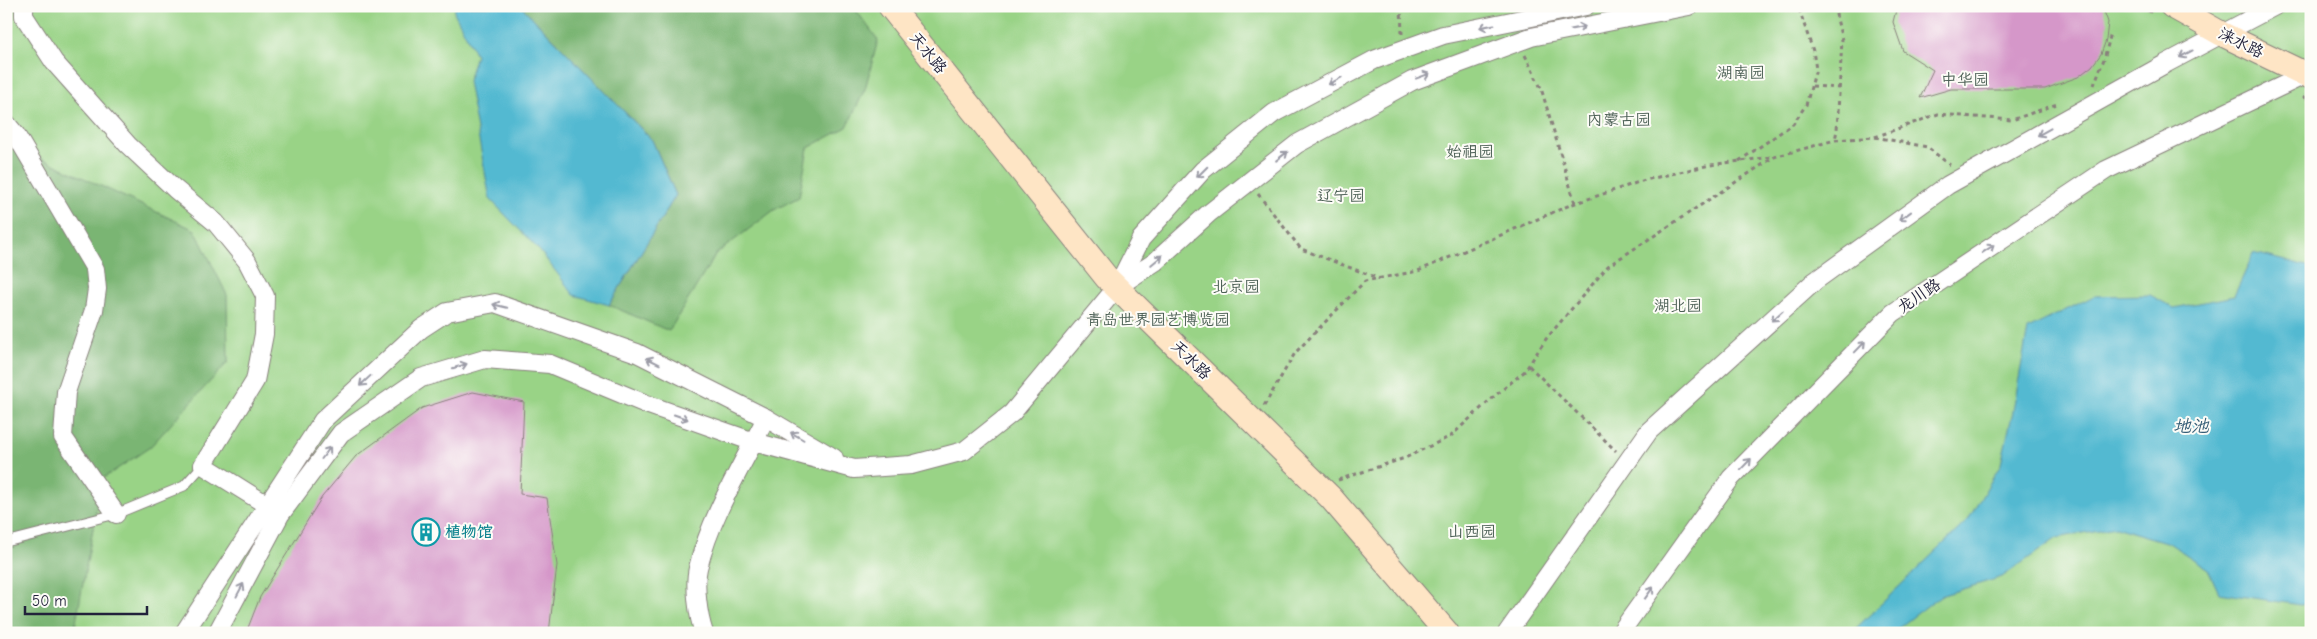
<svg xmlns="http://www.w3.org/2000/svg" width="2317" height="639" viewBox="0 0 2317 639" font-family="'Comic Neue','LXGW WenKai TC',sans-serif">
<rect width="100%" height="100%" fill="#fdfcf7"/>
<filter id="ink" filterUnits="userSpaceOnUse"><feTurbulence type="fractalNoise" baseFrequency=".02" numOctaves="2"/><feDisplacementMap in="SourceGraphic" scale="10" xChannelSelector="R" yChannelSelector="G"/><feConvolveMatrix kernelMatrix="1 2 1 2 8 2 1 2 1" color-interpolation-filters="sRGB"/></filter>
<filter id="wash" filterUnits="userSpaceOnUse"><feTurbulence type="fractalNoise" baseFrequency=".0096" numOctaves="4" result="noise"/><feDisplacementMap in="SourceGraphic" scale="20" xChannelSelector="R" yChannelSelector="G"/><feGaussianBlur stdDeviation="1.12" result="paint"/><feColorMatrix in="noise" values="0 0 0 0 0 0 0 0 0 0 0 0 0 0 0 0 0 1.4 0 .05"/><feComposite in="paint" operator="in"/></filter>
<g filter="url(#wash)">
<rect width="100%" height="100%" fill="#eedebc"/>
<rect fill="#99d386" stroke="#5e7a60" x="6" y="6" width="2305" height="627"/>
<g fill="#7ab573" stroke="#4e6c57">
<polygon points="521,6 853,6 878,40 865,89 847,127 808,148 799,197 774,210 716,254 669,331 609,305 676,195 652,140"/>
<polygon points="6,146 24,150 195,230 227,295 228,362 150,447 102,479 74,633 6,633"/>
</g>
<g fill="#53b9d1" stroke="#3a6e86">
<polygon points="456,6 521,6 652,140 676,195 609,305 574,295 540,251 490,199 468,81 476,55 454,12"/>
<polygon points="2254,253 2311,267 2311,602 2301,605 2219,593 2208,569 2169,543 2115,527 2057,538 2002,577 1940,596 1892,633 1851,633 1968,520 2001,464 2013,411 2028,329 2094,296 2150,295 2174,308 2234,296"/>
</g>
<g id="blocks">
<g fill="#d597c9">
<polygon points="1897,6 2102,6 2108,22 2106,40 2101,54 2092,66 2078,77 2045,89 1951,89 1920,98 1933,70 1903,51 1893,22"/>
<polygon points="473,392 524,402 520,494 547,498 557,565 549,633 246,633 260,597 322,497 356,456 422,408"/>
</g>
</g>
</g>
<g filter="url(#ink)">
<use href="#blocks" fill-opacity="0" stroke="#88807c" stroke-width="1"/>
<g fill="none" stroke-linecap="round" stroke-linejoin="round">
<g stroke="#88807c" stroke-width="11">
<polyline id="lane" points="6,542 116,514 184,486 203,465"/>
</g>
<g stroke="#88807c" stroke-width="20">
<g id="street">
<polyline points="24,6 24,16 54,62 128,145 175,189 216,223 247,261 265,296 264,334 255,381 203,465 267,505"/>
<polyline points="6,123 16,135 95,269 97,289 94,310 66,392 63,437 116,514"/>
<polyline points="1117,287 1155,262 1208,214 1297,144 1412,81 1531,37 1689,6"/>
<polyline points="184,633 323,420 421,329 447,312 495,303 637,353 766,418 834,458"/>
<polyline points="217,633 280,515 341,433 421,378 485,359 550,364 646,404 754,442 854,469 911,465 964,451 1012,413 1117,287 1141,239 1203,170 1274,113 1374,60 1443,35 1586,6"/>
<path d="M704,633C698,616 694,585 698,568C711,515 742,466 766,418"/>
<polyline points="1507,633 1649,431 1815,281 1948,185 2165,64 2275,6"/>
<polyline points="1620,633 1731,478 1893,313 2106,170 2311,72"/>
</g>
</g>
<g stroke="#88807c" stroke-width="26">
<g id="secondary">
<polyline points="890,6 1107,278 1331,498 1447,633"/>
<polyline points="2172,6 2222,34 2311,77"/>
</g>
</g>
<g stroke="#88807c" stroke-width="3" stroke-dasharray="4 4" stroke-linecap="butt">
<polyline points="1401,6 1402,34"/>
<polyline points="1834,6 1842,40 1837,130 1835,140"/>
<polyline points="2141,6 2154,14"/>
<polyline points="1525,55 1541,88 1575,203"/>
<polyline points="2094,85 2104,59 2111,33"/>
<polyline points="1812,86 1840,88"/>
<polyline points="2303,96 2311,101"/>
<polyline points="1875,137 1938,114 2012,120 2057,104"/>
<polyline points="1739,161 1793,124 1806,105 1816,69 1813,51 1798,6"/>
<polyline points="1258,194 1301,249 1380,279"/>
<polyline points="1529,366 1616,451"/>
<polyline points="1264,406 1295,353 1365,281 1418,271 1570,205 1645,180 1710,165 1771,157"/>
<polyline points="1338,480 1405,458 1451,436 1491,399 1525,371 1546,339 1608,266 1774,157 1835,140 1875,137 1927,147 1950,165"/>
</g>
<use href="#lane" stroke="#fff" stroke-width="9"/>
<use href="#street" stroke="#fff" stroke-width="18"/>
<use href="#secondary" stroke="#fee5c5" stroke-width="24"/>
</g>
<defs><path id="oneway-shaft" d="M-6 0H5M1.5-3L5.5 0L1.5 3" fill="none" stroke-width="1.6" stroke-linecap="round" stroke-linejoin="round" transform="scale(1.25)"/></defs>
<g stroke="#9c9ca7">
<use href="#oneway-shaft" transform="translate(1487 26) rotate(168)"/>
<use href="#oneway-shaft" transform="translate(1578 28) rotate(-11)"/>
<use href="#oneway-shaft" transform="translate(2186 54) rotate(152)"/>
<use href="#oneway-shaft" transform="translate(1423 76) rotate(-20)"/>
<use href="#oneway-shaft" transform="translate(1335 81) rotate(152)"/>
<use href="#oneway-shaft" transform="translate(2044 132) rotate(151)"/>
<use href="#oneway-shaft" transform="translate(1282 156) rotate(-38)"/>
<use href="#oneway-shaft" transform="translate(1202 172) rotate(135)"/>
<use href="#oneway-shaft" transform="translate(1905 216) rotate(144)"/>
<use href="#oneway-shaft" transform="translate(1988 249) rotate(-34)"/>
<use href="#oneway-shaft" transform="translate(1157 260) rotate(-40)"/>
<use href="#oneway-shaft" transform="translate(500 306) rotate(-166)"/>
<use href="#oneway-shaft" transform="translate(1777 316) rotate(138)"/>
<use href="#oneway-shaft" transform="translate(1860 347) rotate(-46)"/>
<use href="#oneway-shaft" transform="translate(653 361) rotate(-154)"/>
<use href="#oneway-shaft" transform="translate(460 366) rotate(-17)"/>
<use href="#oneway-shaft" transform="translate(365 381) rotate(137)"/>
<use href="#oneway-shaft" transform="translate(681 417) rotate(19)"/>
<use href="#oneway-shaft" transform="translate(797 436) rotate(-150)"/>
<use href="#oneway-shaft" transform="translate(326 453) rotate(-53)"/>
<use href="#oneway-shaft" transform="translate(1746 464) rotate(-46)"/>
<use href="#oneway-shaft" transform="translate(240 590) rotate(-62)"/>
<use href="#oneway-shaft" transform="translate(1649 593) rotate(-54)"/>
</g>
</g>
<defs>
<g id="building-ring" transform="scale(1.4375)"><circle r="9.5" fill="#fdfcf7" stroke="#0f9aa8" stroke-width="1.5"/><path d="M-4-6H4V6H1V3H-1V6H-4ZM-2.5-4.3h1.7v1.8h-1.7ZM.8-4.3h1.7v1.8H.8ZM-2.5-1h1.7V.8h-1.7ZM.8-1h1.7V.8H.8Z" fill="#0f9aa8"/></g>
</defs>
<g fill-rule="evenodd">
<use href="#building-ring" x="426" y="532"/>
</g>
<g text-anchor="middle" dominant-baseline="central" stroke-width="4" stroke-linejoin="round" paint-order="stroke">
<g font-size="16" fill="#22223b" stroke="#fdfcf7">
<text transform="translate(2241 43) rotate(26)">涞水路</text>
<text transform="translate(928 53) rotate(51)">天水路</text>
<text transform="translate(1919 296) rotate(-34)">龙川路</text>
<text transform="translate(1191 360) rotate(44)">天水路</text>
</g>
<g font-size="16" fill="#4c6055" stroke="#fdfcf7">
<text x="1741" y="73">湖南园</text>
<text x="1965" y="80">中华园</text>
<text x="1619" y="120">内蒙古园</text>
<text x="1470" y="152">始祖园</text>
<text x="1341" y="196">辽宁园</text>
<text x="1236" y="287">北京园</text>
<text x="1678" y="306">湖北园</text>
<text x="1158" y="320">青岛世界园艺博览园</text>
<text x="1472" y="532">山西园</text>
</g>
<g font-size="16" font-weight="bold" fill="#0d838f" stroke="#fdfcf7" text-anchor="start">
<text x="445" y="532">植物馆</text>
</g>
<g font-size="18" font-style="italic" fill="#365e77" stroke="#fdfcf7">
<text x="2191" y="426">地池</text>
</g>
</g>
<rect width="2317" height="639" fill="none" stroke="#fdfcf7" stroke-width="25"/>
<path d="M25 606v8h122v-8" fill="none" stroke="#22223b" stroke-width="2.5"/>
<text x="32" y="606" font-size="15" fill="#22223b" stroke="#fdfcf7" stroke-width="4" paint-order="stroke">50 m</text>
</svg>
